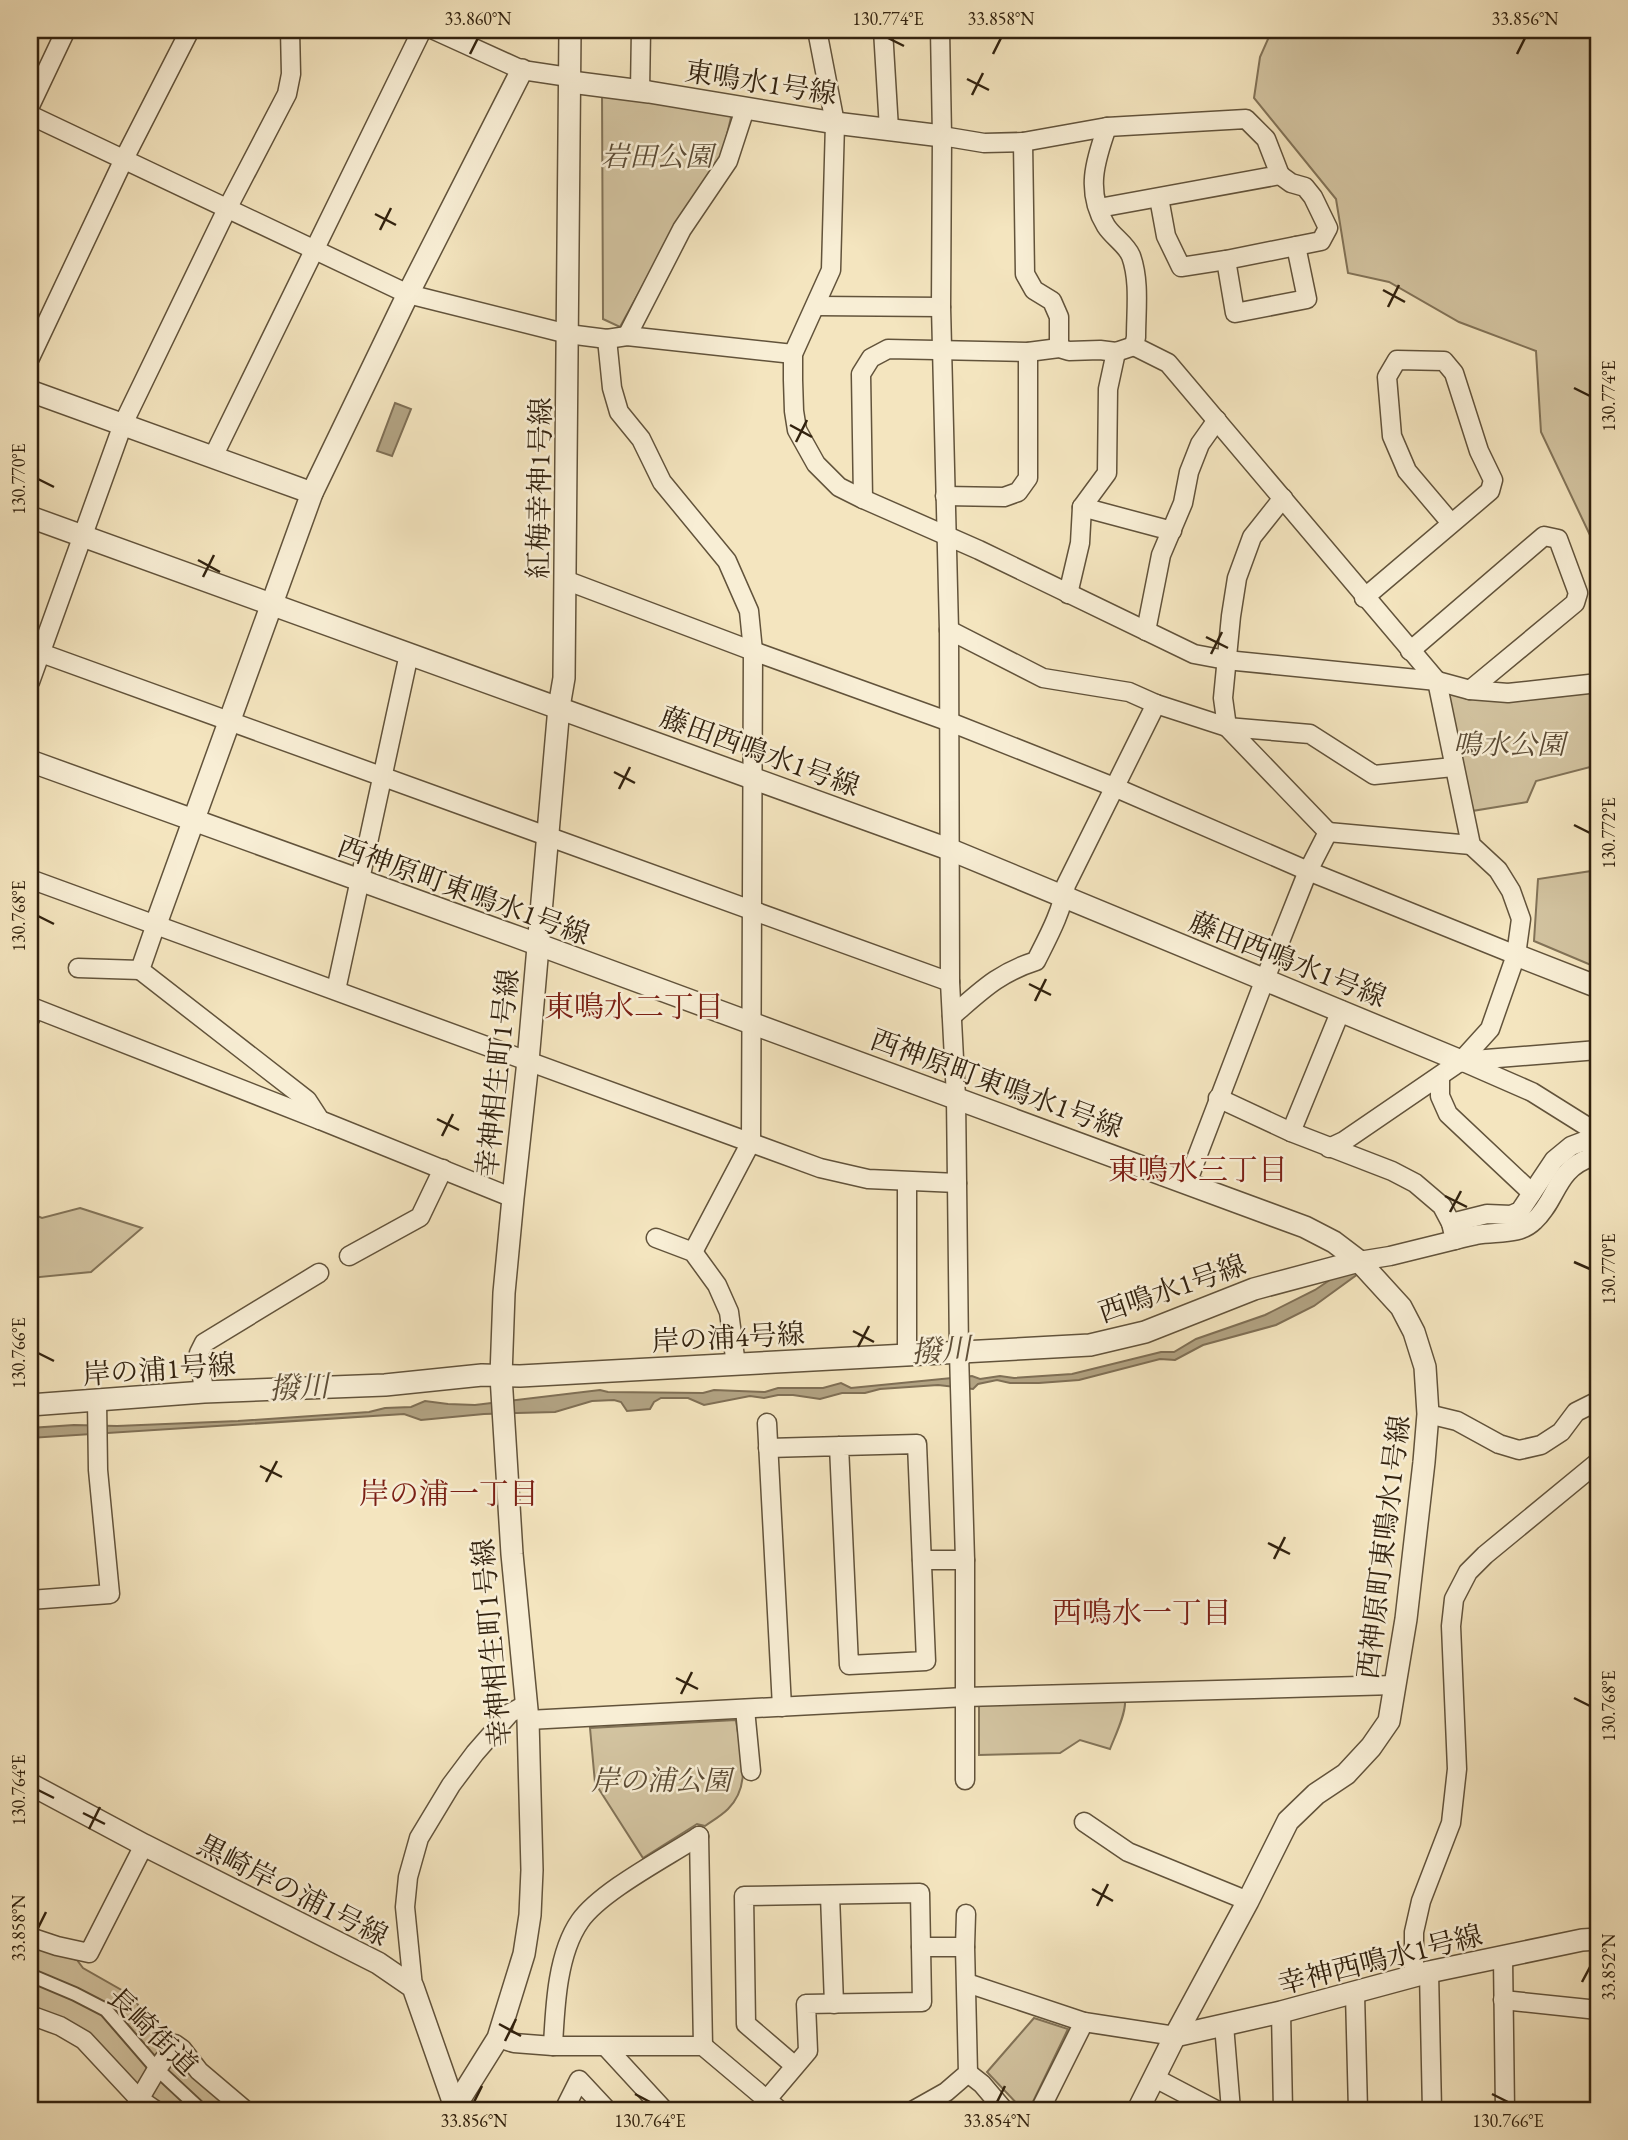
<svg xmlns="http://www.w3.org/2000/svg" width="1628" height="2140" viewBox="0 0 1628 2140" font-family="'EB Garamond','Noto Serif JP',serif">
<rect width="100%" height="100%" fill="#f4e5bf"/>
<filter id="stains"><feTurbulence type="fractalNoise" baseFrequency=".00286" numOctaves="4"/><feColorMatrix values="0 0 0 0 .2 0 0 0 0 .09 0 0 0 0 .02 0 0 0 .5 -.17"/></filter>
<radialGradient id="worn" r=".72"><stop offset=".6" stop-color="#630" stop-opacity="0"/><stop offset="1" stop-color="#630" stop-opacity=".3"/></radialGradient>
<g fill="#d3c4a1" stroke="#827358" stroke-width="2">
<polygon points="1272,30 1598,30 1598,552 1541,432 1536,351 1459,322 1389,282 1348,273 1336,199 1254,98 1260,57"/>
<polygon points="602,91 732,113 723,152 681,216 620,327 603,319"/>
<polygon points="1598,686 1598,765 1536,781 1527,802 1472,811 1448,696 1452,692 1534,698 1564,696 1576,690"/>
<polygon points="1598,870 1598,968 1534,941 1538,879"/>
<polygon points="80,1208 142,1228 91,1272 30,1278 30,1213 42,1218"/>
<path d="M1125,1701C1126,1714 1115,1736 1110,1749L1080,1740L1060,1753L979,1755V1702Z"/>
<path d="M736,1720C740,1751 753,1784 728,1809C721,1816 712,1821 705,1826L697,1824L643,1858L595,1783L590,1728Z"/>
<polygon points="30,1945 77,1960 83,1968 132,1996 157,2033 180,2060 235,2110 160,2110 30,2008"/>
<polygon points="1034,2018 1068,2029 1029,2110 1023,2110 987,2072"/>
</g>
<g fill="#b2a383" stroke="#7f6f55" stroke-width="2">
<polygon points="395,403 411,409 392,456 377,451"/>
<polygon points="1355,1263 1362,1271 1314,1306 1276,1325 1203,1345 1175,1360 1160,1359 1079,1380 1039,1383 1010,1383 997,1380 978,1384 973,1389 938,1385 880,1389 865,1393 842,1393 820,1399 793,1395 778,1395 764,1398 750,1396 704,1405 688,1398 661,1398 654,1402 650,1409 627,1411 621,1402 614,1400 592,1401 555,1412 484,1414 421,1420 404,1414 30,1438 30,1428 74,1425 117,1426 238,1421 369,1412 385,1408 411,1407 425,1401 448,1404 475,1405 600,1390 608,1392 703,1393 714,1390 765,1392 778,1388 823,1388 841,1383 851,1388 972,1376 980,1379 1000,1376 1014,1378 1072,1374 1161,1352 1174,1352 1196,1339 1265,1315 1315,1290"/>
</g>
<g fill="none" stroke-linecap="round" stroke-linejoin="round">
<polyline stroke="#7f6f55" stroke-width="4.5" points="1475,1226 1505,1223"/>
<g stroke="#62533b" stroke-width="16">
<polyline id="pedestrian" points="30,1975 75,1994 106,2010 157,2069 201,2110"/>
</g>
<g stroke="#62533b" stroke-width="21">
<g id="minor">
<polyline points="434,30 522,70 562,76 571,82"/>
<polyline points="817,30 835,123 831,270 793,354 793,380 794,411 797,430 816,464 839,487 863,499 979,550 1194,654 1226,660 1437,681 1470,690 1508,693 1598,683"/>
<polyline points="883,30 889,129"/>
<polyline points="940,30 942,136 941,307 949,630 950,982 956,1097 959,1353 965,1560 965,1780"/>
<polyline points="640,91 641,30"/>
<polyline points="30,106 66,30"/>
<polyline points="30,115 408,294 568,334 607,339 627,336 793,354"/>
<path d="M1107,127C1095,161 1085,192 1106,226C1113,237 1126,244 1131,256C1140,281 1136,311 1136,337L1134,346L1168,363L1437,681L1471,845L1498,870L1511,891L1521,919L1516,955L1490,1029L1461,1061L1532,1092L1591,1129L1592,1157C1555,1169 1558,1199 1534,1221C1519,1236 1496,1231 1476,1235C1469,1236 1462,1238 1455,1240"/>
<polyline points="942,136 984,143 1023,142 1107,127 1246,119 1266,139 1280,175 1099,208"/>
<polyline points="1023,142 1025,274 1034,290 1052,301 1059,317 1059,348"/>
<polyline points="1159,198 1166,236 1181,267 1226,260 1321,241 1328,228 1313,197 1305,187 1291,183 1280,175"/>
<polyline points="1226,260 1235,313 1307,299 1296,246"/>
<polyline points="817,306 941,307"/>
<polyline points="627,336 682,229 728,161 745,109"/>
<polyline points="607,339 612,388 619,412 641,439 662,482 727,561 749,611 753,651 751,1142 693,1252"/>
<polyline points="30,358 124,159 190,30"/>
<polyline points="213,457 422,30"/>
<polyline points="945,496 1004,497 1018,492 1028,478 1028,352"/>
<polyline points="863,499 861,374 871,358 888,349 1028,352 1059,348 1069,351 1100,350 1116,352 1134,346"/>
<polyline points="1082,507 1172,531"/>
<polyline points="565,580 753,651 950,722 1114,787 1308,871 1516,955"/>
<polyline points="1068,594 1080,543 1082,507 1107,473 1108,389 1116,352"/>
<polyline points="1364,598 1490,491 1493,480 1479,451 1454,373 1444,361 1397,360 1387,377 1392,436 1407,471 1451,523"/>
<polyline points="949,630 1043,678 1129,692 1156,704 1227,727 1310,734 1374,775 1453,767"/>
<polyline points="1146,631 1161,555 1183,503 1189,472 1200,444 1217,420"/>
<polyline points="30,649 950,982"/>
<polyline points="1410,651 1544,536 1558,539 1578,593 1575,603 1470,690"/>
<polyline points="30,682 123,424 227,209 287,94 291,74 290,30"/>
<polyline points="1328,832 1471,845"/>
<polyline points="30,879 820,1168 868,1179 957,1183"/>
<polyline points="156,924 140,970 307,1100 320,1120 513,1198"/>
<polyline points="78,968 140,970"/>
<polyline points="336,990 409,654"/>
<path d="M952,1016C981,991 998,973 1036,961C1048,937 1062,912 1066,885L1156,704"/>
<polyline points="30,1019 34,1008 320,1120"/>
<polyline points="1440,1076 1440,1096 1448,1114 1532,1193"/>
<polyline points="1218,1098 1291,1132 1392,1171 1415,1183 1442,1206 1451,1223"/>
<polyline points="1291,1132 1341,1010"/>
<polyline points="1329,1148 1344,1141 1461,1061 1598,1050"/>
<polyline points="1187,1183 1265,979 1308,871 1328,832 1227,727 1223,698 1231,616 1237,578 1252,537 1283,498"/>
<polyline points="656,1238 693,1252 717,1285 729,1312 736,1365"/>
<polyline points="349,1256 420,1217 443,1169"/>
<polyline points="1359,1261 1390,1256 1455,1240 1451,1223 1487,1214 1511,1215 1520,1211 1554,1160 1571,1146 1592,1138"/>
<polyline points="907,1356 907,1182"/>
<polyline points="204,1392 199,1353 204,1343 319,1273"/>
<polyline points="1428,1414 1457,1421 1499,1444 1519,1450 1541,1445 1561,1432 1576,1412 1598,1401"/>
<polyline points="767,1423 782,1707"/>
<polyline points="768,1448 917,1444 926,1661 849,1665 839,1446"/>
<polyline points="922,1560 965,1560"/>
<polyline points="30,1600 110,1594 98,1470 97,1401"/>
<polyline points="745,1709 751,1771"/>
<polyline points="528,1720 965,1697 1395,1685"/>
<polyline points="1084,1822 1128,1852 1248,1901"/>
<polyline points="699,1836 703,2046"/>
<polyline points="830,1895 834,2004"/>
<polyline points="30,1937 57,1946 89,1953 144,1845"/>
<polyline points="921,1947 965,1947"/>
<polyline points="1503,1958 1505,2110"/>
<polyline points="1429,1972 1432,2110"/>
<polyline points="1414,1975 1414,1932 1421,1901 1451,1823 1457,1769 1451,1626 1454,1599 1468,1572 1485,1555 1598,1462"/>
<polyline points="967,1983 1084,2022 1175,2036"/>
<polyline points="413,1987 405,1907 408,1877 419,1838 451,1785 475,1753 510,1713 527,1704"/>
<polyline points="1355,1994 1358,2110"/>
<polyline points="1503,2000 1598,2010"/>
<polyline points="1281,2012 1283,2110"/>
<polyline points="30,2015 60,2026 84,2040 139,2099 155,2110"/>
<polyline points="1224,2025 1231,2110"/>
<polyline points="498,2038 514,2043 553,2046 703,2046 779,2110"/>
<path d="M553,2046C555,2007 557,1954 580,1921C601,1891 667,1857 699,1836"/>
<polyline points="606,2047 664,2110"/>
<polyline points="968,2073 982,2084 1004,2110"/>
<polyline points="1155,2078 1216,2110"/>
<polyline points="133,2110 157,2069 175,2044 182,2049 199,2071 245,2110"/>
<polyline points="564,2110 579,2080 607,2110"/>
<polyline points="758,2110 808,2051 806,2004 922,2002 920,1893 744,1896 746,2024 795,2066"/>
<polyline points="914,2110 946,2092 968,2073 965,1947 966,1914"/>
<polyline points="1040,2110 1084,2022"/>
</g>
</g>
<g stroke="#62533b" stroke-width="24">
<g id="tertiary">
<polyline points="571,82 649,92 835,123 942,136"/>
<polyline points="30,391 312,493"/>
<polyline points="30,517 951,850 1461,1061"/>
<polyline points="30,761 523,939 1305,1227 1334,1242 1359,1261 1401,1307 1414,1332 1425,1367 1428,1414 1424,1462 1406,1619 1389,1721 1371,1747 1346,1774 1316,1794 1288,1821 1248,1901 1175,2036 1138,2110"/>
<polyline points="156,924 312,493 408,294 522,70"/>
<polyline points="1516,955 1598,987"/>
<polyline points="30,1405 204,1392 385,1385 482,1375 520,1376 1090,1345 1145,1332 1254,1289 1359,1261"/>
<polyline points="30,1784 144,1845 378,1963 413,1987 455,2107 458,2110"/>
<polyline points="1175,2036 1281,2012 1429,1972 1582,1940 1598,1939"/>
<polyline points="453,2110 498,2038 524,1954 530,1915 532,1870 528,1720 512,1554 501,1376 504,1293 513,1198 528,1061 559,707 564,678 570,30"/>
</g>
</g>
<use href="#pedestrian" stroke="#f8eed5" stroke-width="12"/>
<use href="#minor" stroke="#f8eed5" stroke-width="18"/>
<use href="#tertiary" stroke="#f8eed5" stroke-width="21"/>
</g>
<path fill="none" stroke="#32220f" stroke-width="2.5" d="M888,38L904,46M470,54L478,38M993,54L1001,38M1517,54L1525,38M967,79L989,90M972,95L983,73M375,214L396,225M380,230L391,208M1383,290L1405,302M1388,307L1399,285M1574,388L1590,396M790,425L812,437M796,442L807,420M38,479L54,487M198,560L220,572M203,577L214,555M1206,637L1228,648M1211,654L1222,632M614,772L635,783M619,789L630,767M1574,825L1590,833M38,916L54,924M1029,984L1051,995M1035,1001L1046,979M437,1119L459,1130M442,1136L453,1114M1445,1196L1467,1207M1450,1212L1461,1191M1574,1262L1590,1269M853,1331L874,1342M858,1347L869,1326M38,1353L54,1361M260,1466L282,1477M266,1482L277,1461M1268,1543L1290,1554M1274,1559L1285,1537M676,1678L698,1689M681,1694L692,1672M1574,1698L1590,1706M38,1790L54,1798M83,1813L105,1824M89,1829L100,1807M1092,1889L1113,1901M1097,1906L1108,1884M38,1928L46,1912M1582,1982L1590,1967M499,2024L521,2036M505,2041L516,2019M635,2094L650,2102M1492,2094L1508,2102M474,2102L482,2086M997,2102L1005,2086"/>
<g text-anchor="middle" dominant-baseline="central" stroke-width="5" stroke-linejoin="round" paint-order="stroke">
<g font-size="28" fill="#32220f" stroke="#f8eed5">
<text transform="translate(761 82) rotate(9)">東鳴水1号線</text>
<text transform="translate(539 488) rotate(-89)">紅梅幸神1号線</text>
<text transform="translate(760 751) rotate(20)">藤田西鳴水1号線</text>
<text transform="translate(464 890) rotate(20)">西神原町東鳴水1号線</text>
<text transform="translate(1288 959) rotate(22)">藤田西鳴水1号線</text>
<text transform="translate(497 1073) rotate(-84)">幸神相生町1号線</text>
<text transform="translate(997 1083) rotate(20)">西神原町東鳴水1号線</text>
<text transform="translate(1172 1288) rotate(-19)">西鳴水1号線</text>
<text transform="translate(728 1337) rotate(-3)">岸の浦4号線</text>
<text transform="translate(159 1369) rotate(-4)">岸の浦1号線</text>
<text transform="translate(1383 1547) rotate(-83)">西神原町東鳴水1号線</text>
<text transform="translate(491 1643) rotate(-95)">幸神相生町1号線</text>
<text transform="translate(293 1890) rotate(27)">黒崎岸の浦1号線</text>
<text transform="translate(1380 1959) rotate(-14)">幸神西鳴水1号線</text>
<text transform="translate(153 2031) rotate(44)">長崎街道</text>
</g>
<g font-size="28" font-style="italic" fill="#5a4a34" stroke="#f8eed5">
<text x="657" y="156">岩田公園</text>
<text x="1509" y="744">鳴水公園</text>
<text x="661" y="1780">岸の浦公園</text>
</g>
<g font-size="30" fill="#7a1f14" stroke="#f8eed5">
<text x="634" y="1006">東鳴水二丁目</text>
<text x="1198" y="1169">東鳴水三丁目</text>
<text x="449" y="1493">岸の浦一丁目</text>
<text x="1142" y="1612">西鳴水一丁目</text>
</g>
<g font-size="30" font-style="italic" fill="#5f4f38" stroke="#f8eed5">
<text transform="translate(941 1350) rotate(-4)">撥川</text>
<text transform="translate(299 1387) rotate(-3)">撥川</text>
</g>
</g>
<rect width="1628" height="2140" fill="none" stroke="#f4e5bf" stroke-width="77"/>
<rect x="38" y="38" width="1552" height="2064" fill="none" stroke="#32220f" stroke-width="2.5"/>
<g font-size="18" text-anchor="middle" fill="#32220f">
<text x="478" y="25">33.860°N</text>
<text x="888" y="25">130.774°E</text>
<text x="1001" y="25">33.858°N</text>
<text x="1525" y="25">33.856°N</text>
<text transform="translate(1609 396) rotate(-90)" y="6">130.774°E</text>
<text transform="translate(19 479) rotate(-90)" y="6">130.770°E</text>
<text transform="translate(1609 833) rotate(-90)" y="6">130.772°E</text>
<text transform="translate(19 916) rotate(-90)" y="6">130.768°E</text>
<text transform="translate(1609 1269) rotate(-90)" y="6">130.770°E</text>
<text transform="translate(19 1353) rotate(-90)" y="6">130.766°E</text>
<text transform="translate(1609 1706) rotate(-90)" y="6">130.768°E</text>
<text transform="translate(19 1790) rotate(-90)" y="6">130.764°E</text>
<text transform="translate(19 1928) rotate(-90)" y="6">33.858°N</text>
<text transform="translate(1609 1967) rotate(-90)" y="6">33.852°N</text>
<text x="474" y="2127">33.856°N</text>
<text x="650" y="2127">130.764°E</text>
<text x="997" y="2127">33.854°N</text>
<text x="1508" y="2127">130.766°E</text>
</g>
<rect width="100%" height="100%" filter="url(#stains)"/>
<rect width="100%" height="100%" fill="url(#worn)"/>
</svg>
